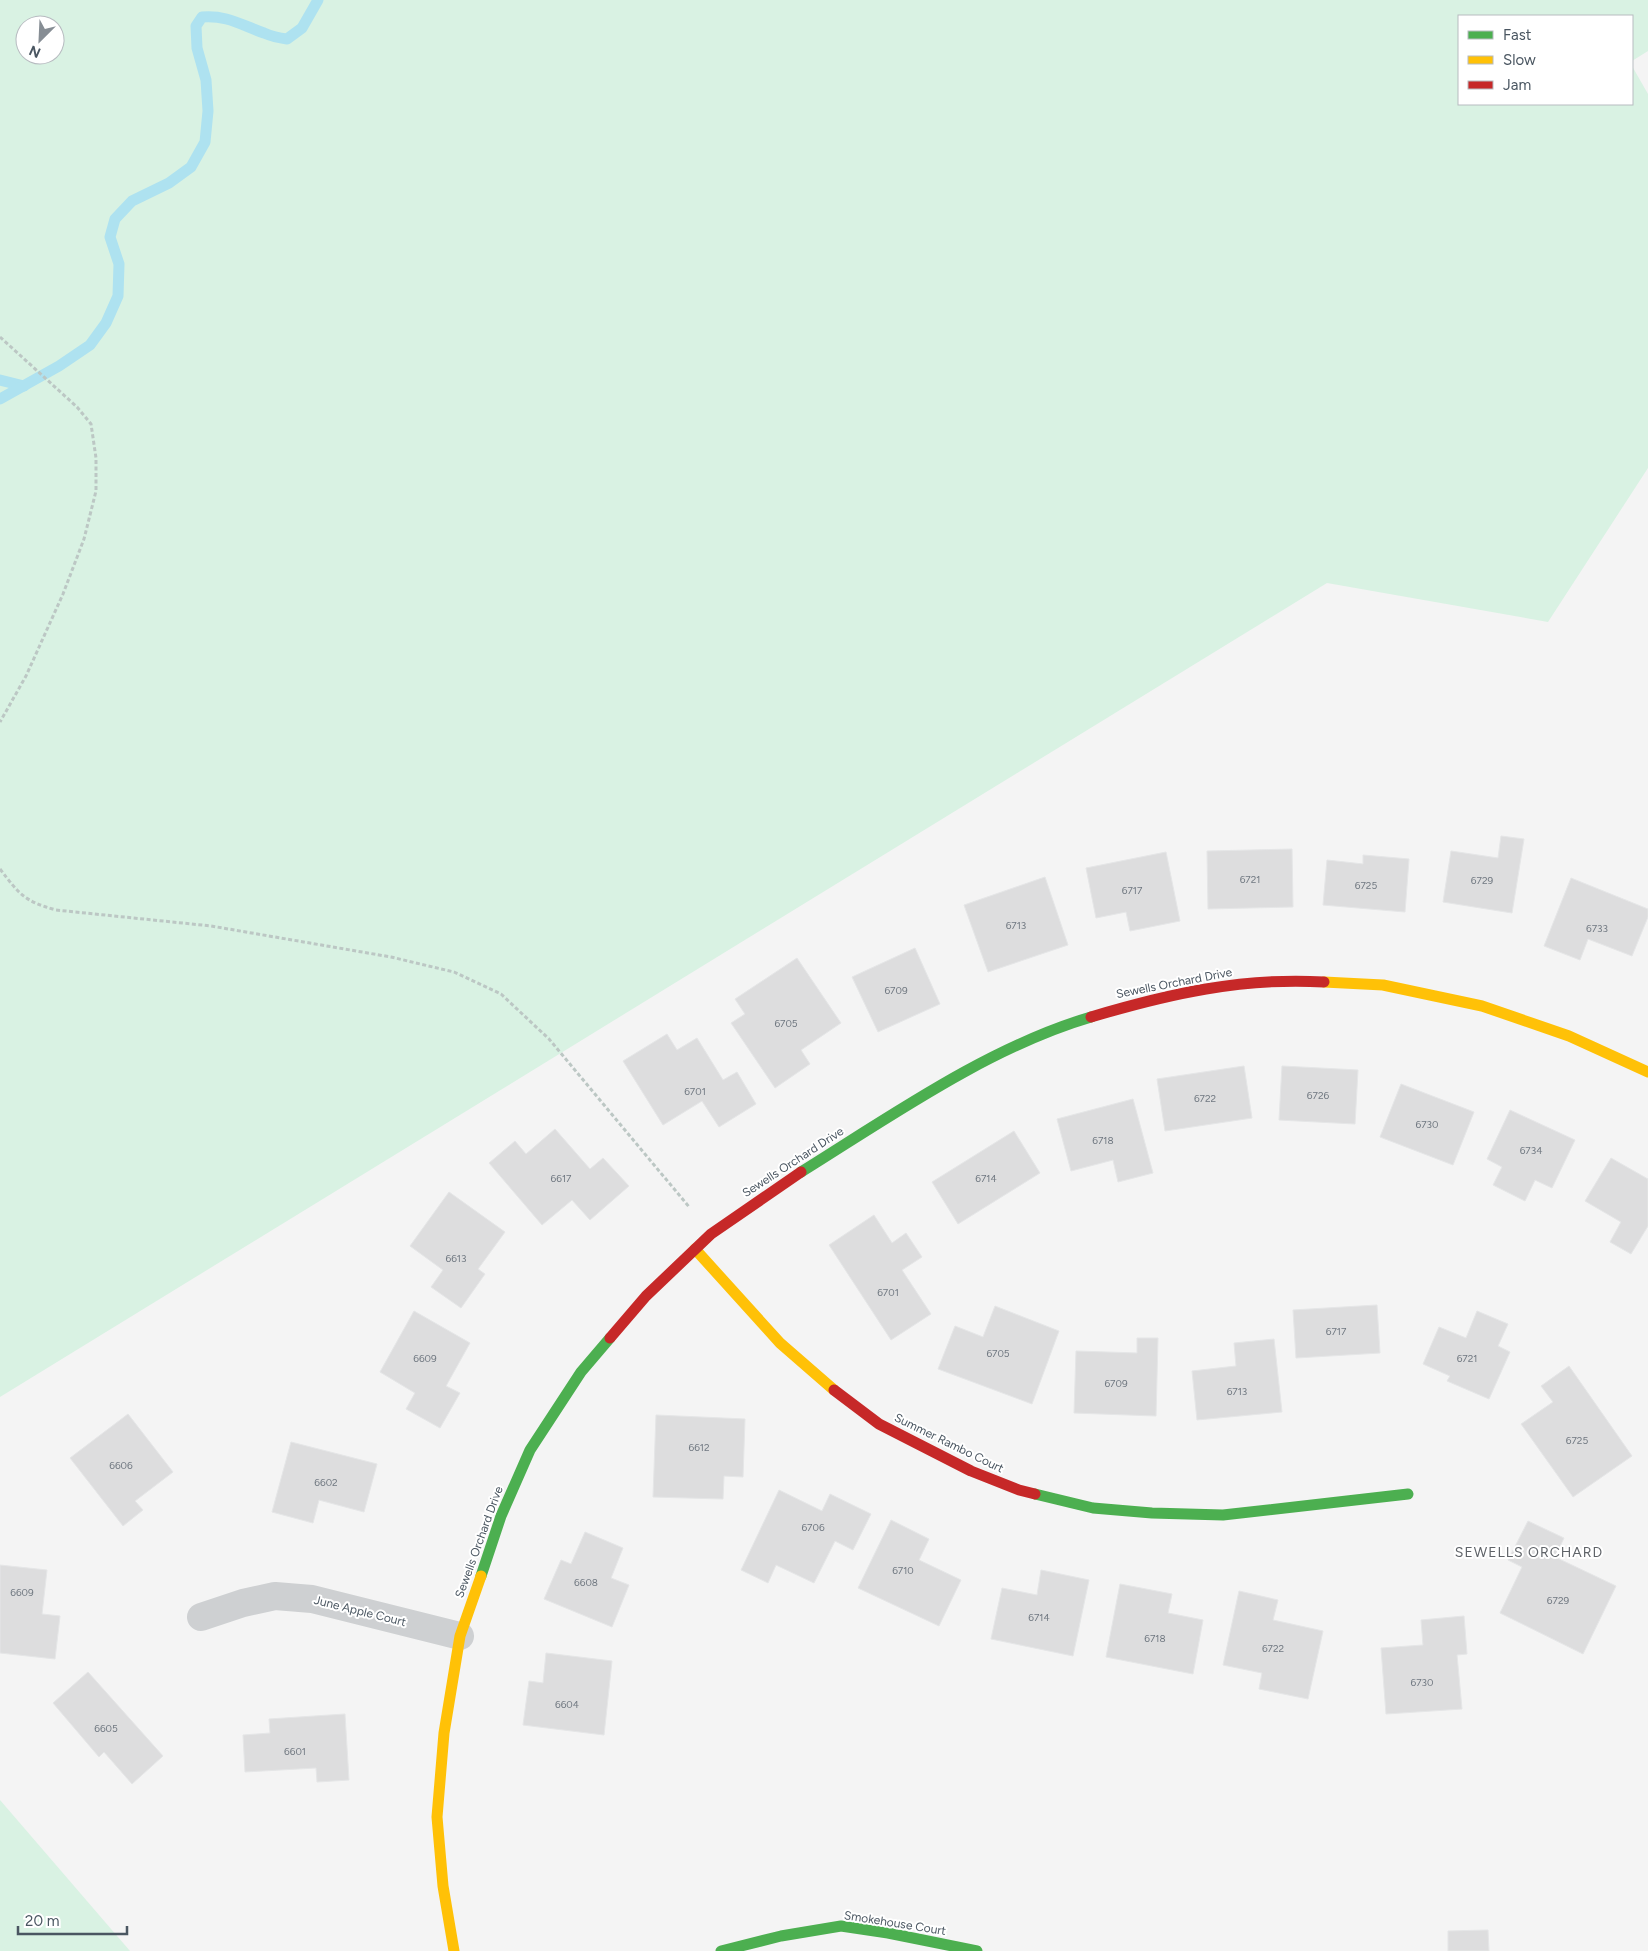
<svg xmlns="http://www.w3.org/2000/svg" width="1648" height="1951" viewBox="0 0 1648 1951" font-family="Figtree,sans-serif">
<rect width="100%" height="100%" fill="#f4f4f4"/>
<g fill="#d9f2e3" fill-rule="evenodd">
<path d="M0,0H1648V51L1632,61V16H1459V104H1632V66L1648,94V468L1548,622L1327,583L0,1397ZM25,25H55V55H25Z"/>
<polygon points="0,1800 130,1951 0,1951"/>
</g>
<g fill="none" stroke-linecap="round" stroke-linejoin="round">
<g stroke="#aee2f0" stroke-width="11">
<polyline points="0,380 24,386"/>
<path d="M0,399L59,366L90,345L106,323L118,296L119,264L110,237L115,219L132,201L169,183L191,167L205,142L208,111L206,80L197,48L196,26L202,17C227,15 241,25 264,33C271,36 279,38 287,39L302,28L318,0"/>
</g>
</g>
<g fill="#ddddde" stroke="#e5e6e7">
<polygon points="1501,836 1524,839 1512,913 1443,902 1451,851 1498,858"/>
<polygon points="1292,849 1293,907 1208,909 1207,851"/>
<polygon points="1166,852 1180,921 1130,931 1126,912 1096,918 1086,868"/>
<polygon points="1363,855 1409,859 1405,912 1323,905 1327,860 1363,864"/>
<polygon points="1045,877 1068,945 988,972 964,905"/>
<polygon points="1571,878 1648,909 1648,917 1632,956 1588,939 1580,960 1544,946"/>
<polygon points="915,948 940,1004 878,1032 852,977"/>
<polygon points="797,958 841,1023 801,1050 810,1064 775,1088 731,1023 745,1014 735,999"/>
<polygon points="667,1034 677,1050 697,1038 723,1080 737,1072 756,1104 719,1127 702,1101 663,1125 623,1061"/>
<polygon points="1244,1066 1252,1118 1165,1131 1157,1079"/>
<polygon points="1282,1066 1358,1070 1355,1124 1279,1120"/>
<polygon points="1401,1084 1474,1112 1453,1165 1380,1137"/>
<polygon points="1133,1099 1153,1173 1118,1182 1113,1160 1071,1171 1057,1119"/>
<polygon points="1510,1110 1575,1140 1552,1188 1535,1180 1525,1201 1493,1185 1502,1167 1487,1159"/>
<polygon points="555,1129 590,1169 603,1158 629,1186 590,1220 572,1200 542,1225 489,1163 515,1141 526,1154"/>
<polygon points="1014,1131 1040,1173 958,1224 932,1182"/>
<polygon points="1611,1158 1648,1179 1648,1226 1631,1254 1610,1242 1621,1222 1585,1201"/>
<polygon points="449,1192 505,1232 478,1269 485,1274 461,1308 431,1287 443,1270 410,1246"/>
<polygon points="874,1215 892,1243 906,1233 922,1257 902,1270 931,1314 891,1340 829,1245"/>
<polygon points="1377,1305 1380,1353 1296,1358 1293,1310"/>
<polygon points="995,1306 1059,1331 1032,1404 938,1369 955,1326 983,1337"/>
<polygon points="414,1311 470,1343 446,1386 460,1393 440,1428 406,1409 415,1393 380,1372"/>
<polygon points="1477,1311 1508,1324 1498,1346 1510,1352 1489,1399 1447,1381 1450,1376 1423,1364 1439,1327 1466,1338"/>
<polygon points="1137,1338 1158,1338 1156,1416 1074,1413 1076,1351 1137,1353"/>
<polygon points="1274,1339 1282,1412 1197,1420 1192,1371 1236,1366 1234,1343"/>
<polygon points="1569,1366 1632,1456 1573,1497 1521,1424 1553,1402 1541,1386"/>
<polygon points="128,1414 173,1472 135,1501 143,1510 123,1526 70,1458"/>
<polygon points="656,1415 745,1419 743,1477 724,1476 723,1499 653,1497"/>
<polygon points="291,1442 377,1464 364,1512 319,1500 313,1523 272,1512"/>
<polygon points="779,1490 822,1511 830,1494 871,1514 853,1550 835,1541 814,1583 776,1565 768,1583 741,1570"/>
<polygon points="891,1520 929,1539 919,1560 961,1580 939,1626 858,1588"/>
<polygon points="1528,1521 1564,1538 1555,1557 1616,1586 1583,1654 1500,1613 1522,1567 1508,1560"/>
<polygon points="585,1532 623,1548 611,1578 629,1585 612,1627 544,1599 561,1560 571,1564"/>
<polygon points="0,1565 47,1570 42,1614 60,1616 55,1659 0,1653"/>
<polygon points="1041,1570 1089,1580 1073,1656 991,1639 1002,1588 1037,1595"/>
<polygon points="1120,1584 1172,1594 1168,1613 1203,1620 1193,1674 1106,1657"/>
<polygon points="1239,1591 1278,1600 1273,1620 1323,1631 1308,1699 1259,1689 1262,1673 1223,1665"/>
<polygon points="1464,1616 1467,1654 1457,1655 1462,1709 1386,1714 1381,1648 1423,1645 1421,1620"/>
<polygon points="546,1653 612,1661 604,1735 523,1725 529,1681 543,1683"/>
<polygon points="88,1672 163,1756 132,1784 104,1752 99,1757 53,1703"/>
<polygon points="345,1714 349,1780 317,1782 316,1768 245,1772 243,1735 270,1733 269,1719"/>
<polygon points="1488,1930 1489,1951 1448,1951 1448,1931"/>
</g>
<g fill="none" stroke-linecap="round" stroke-linejoin="round">
<g stroke="#bcc7c4" stroke-width="3" stroke-dasharray="4 2.5" stroke-linecap="butt">
<polyline points="0,337 77,407 91,424 96,458 96,491 84,539 63,594 26,676 0,722"/>
<path d="M0,869C20,895 24,901 56,910L211,926L391,957L454,972L501,994L549,1039L690,1208"/>
</g>
<polyline stroke="#ced0d2" stroke-width="28" points="201,1617 243,1603 275,1596 312,1599 460,1636"/>
<g stroke="#4caf50" stroke-width="11">
<path d="M801,1172C891,1116 989,1047 1091,1017"/>
<polyline points="1035,1494 1093,1508 1152,1513 1223,1515 1408,1494"/>
<polyline points="481,1576 501,1516 530,1450 581,1372 610,1338"/>
<polyline points="721,1951 781,1936 841,1926 888,1933 977,1951"/>
</g>
<g stroke="#ffc107" stroke-width="11">
<polyline points="1324,982 1383,985 1482,1006 1569,1036 1648,1072"/>
<polyline points="695,1249 780,1343 834,1390"/>
<polyline points="454,1951 443,1886 437,1817 444,1733 460,1636 481,1576"/>
</g>
<g stroke="#c62828" stroke-width="11">
<path d="M1091,1017C1168,994 1243,977 1324,982"/>
<polyline points="610,1338 646,1296 711,1234 801,1172"/>
<polyline points="834,1390 879,1424 971,1471 1019,1490 1035,1494"/>
</g>
</g>
<g text-anchor="middle" dominant-baseline="central" stroke-width="4" stroke-linejoin="round" paint-order="stroke">
<g font-size="10" fill="#707881">
<text x="1250" y="879">6721</text>
<text x="1482" y="880">6729</text>
<text x="1366" y="885">6725</text>
<text x="1132" y="890">6717</text>
<text x="1016" y="925">6713</text>
<text x="1597" y="928">6733</text>
<text x="896" y="990">6709</text>
<text x="786" y="1023">6705</text>
<text x="695" y="1091">6701</text>
<text x="1318" y="1095">6726</text>
<text x="1205" y="1098">6722</text>
<text x="1427" y="1124">6730</text>
<text x="1103" y="1140">6718</text>
<text x="1531" y="1150">6734</text>
<text x="561" y="1178">6617</text>
<text x="986" y="1178">6714</text>
<text x="456" y="1258">6613</text>
<text x="888" y="1292">6701</text>
<text x="1336" y="1331">6717</text>
<text x="998" y="1353">6705</text>
<text x="425" y="1358">6609</text>
<text x="1467" y="1358">6721</text>
<text x="1116" y="1383">6709</text>
<text x="1237" y="1391">6713</text>
<text x="1577" y="1440">6725</text>
<text x="699" y="1447">6612</text>
<text x="121" y="1465">6606</text>
<text x="326" y="1482">6602</text>
<text x="813" y="1527">6706</text>
<text x="903" y="1570">6710</text>
<text x="586" y="1582">6608</text>
<text x="22" y="1592">6609</text>
<text x="1558" y="1600">6729</text>
<text x="1039" y="1617">6714</text>
<text x="1155" y="1638">6718</text>
<text x="1273" y="1648">6722</text>
<text x="1422" y="1682">6730</text>
<text x="567" y="1704">6604</text>
<text x="106" y="1728">6605</text>
<text x="295" y="1751">6601</text>
</g>
<g font-size="12" fill="#4a5661" stroke="#fff">
<text transform="translate(1174 983) rotate(-11)">Sewells Orchard Drive</text>
<text transform="translate(793 1162) rotate(-33)">Sewells Orchard Drive</text>
<text transform="translate(949 1443) rotate(26)">Summer Rambo Court</text>
<text transform="translate(479 1542) rotate(-70)">Sewells Orchard Drive</text>
<text transform="translate(360 1611) rotate(14)">June Apple Court</text>
<text transform="translate(895 1923) rotate(9)">Smokehouse Court</text>
</g>
<g font-size="14" letter-spacing="1" fill="#5f6368" stroke="#fff">
<text x="1529" y="1552">SEWELLS ORCHARD</text>
</g>
</g>
<rect x="1458" y="15" width="175" height="90" fill="#ffffff" stroke="#b7bbc0"/>
<rect x="1468" y="31" width="25" height="8" fill="#4caf50" stroke="#b7bbc0"/>
<text x="1503" y="40" font-size="15" fill="#4a5661">Fast</text>
<rect x="1468" y="56" width="25" height="8" fill="#ffc107" stroke="#b7bbc0"/>
<text x="1503" y="65" font-size="15" fill="#4a5661">Slow</text>
<rect x="1468" y="81" width="25" height="8" fill="#c62828" stroke="#b7bbc0"/>
<text x="1503" y="90" font-size="15" fill="#4a5661">Jam</text>
<g transform="translate(40 40) rotate(204)"><circle r="24" fill="#ffffff" stroke="#b7bbc0"/>
<path d="M0-4L9 19L0 12L-9 19Z" fill="#868d94"/>
<text y="-8" font-size="14" font-weight="bold" text-anchor="middle" fill="#4a5661">N</text>
</g>
<path d="M18 1926v8h109v-8" fill="none" stroke="#4a5661" stroke-width="2.5"/>
<text x="25" y="1926" font-size="15" fill="#4a5661" stroke="#ffffff" stroke-width="4" paint-order="stroke">20 m</text>
</svg>
